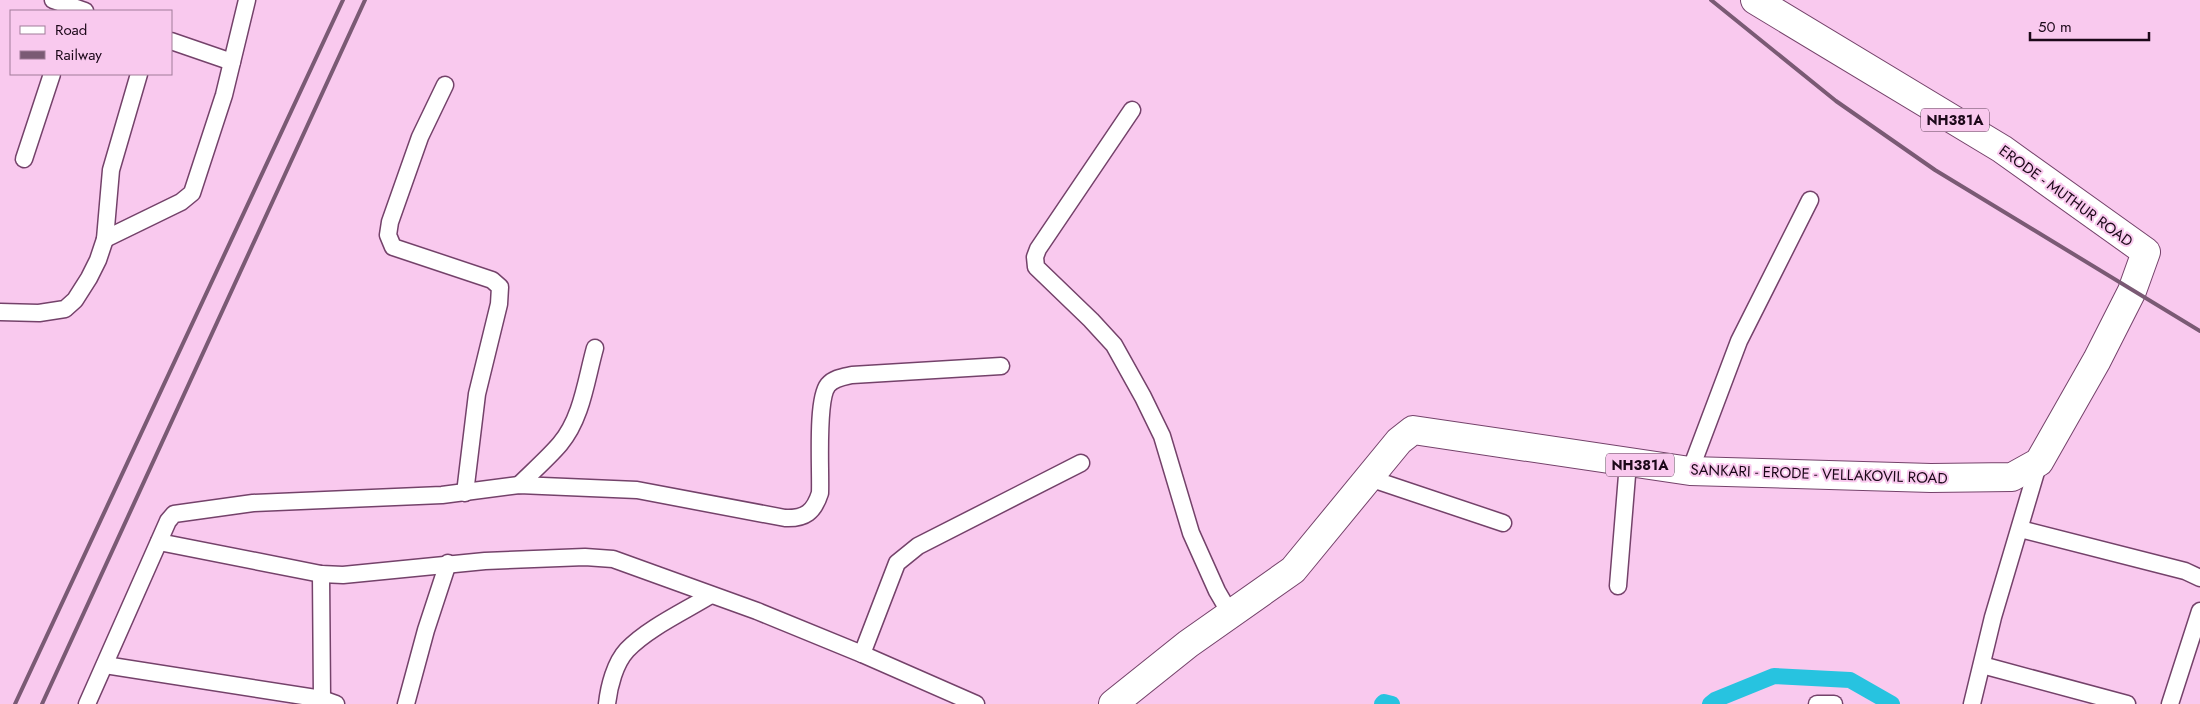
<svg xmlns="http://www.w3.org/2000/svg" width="2200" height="704" viewBox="0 0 2200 704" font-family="Jost,sans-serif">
<rect width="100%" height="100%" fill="#f9c9ee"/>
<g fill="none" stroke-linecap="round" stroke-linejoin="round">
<g stroke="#27c3e0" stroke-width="16">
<polyline points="1382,704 1384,702 1392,704"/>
<polyline points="1710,704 1715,700 1774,676 1850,680 1892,704"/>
</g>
<g stroke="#74426a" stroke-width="19">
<g id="minor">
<polyline points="53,0 85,11"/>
<polyline points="171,41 232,62"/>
<polyline points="445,85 420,137 390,222 388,235 393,247 492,280 500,287 499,304 477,394 465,493"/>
<polyline points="1132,110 1038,249 1035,257 1036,267 1091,320 1114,345 1143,397 1162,436 1191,533 1217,591 1231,615"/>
<polyline points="24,159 52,74"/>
<polyline points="105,239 181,202 192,193 224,95 247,0"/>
<polyline points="0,312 39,313 65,309 75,300 89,278 98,260 105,239 111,170 139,74"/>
<polyline points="1690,471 1739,341 1810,200"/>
<polyline points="1369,478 1503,523"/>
<path d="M519,485C532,472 548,458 560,444C582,418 586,380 595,348"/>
<polyline points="2020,529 2185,571 2200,578"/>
<polyline points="159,542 321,574 343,575 485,561 585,557 613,559 757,611 862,654 976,704"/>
<polyline points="321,574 322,699"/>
<polyline points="1618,586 1628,463"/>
<polyline points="862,654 897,563 918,546 1081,463"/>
<polyline points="105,665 322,699 336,704"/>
<polyline points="1982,665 2127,704"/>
<path d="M87,704L168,521L174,514L253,503L442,495L519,485L637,490L785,518C805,519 814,512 820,493C821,470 816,400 828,385C834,378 843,377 852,375L1001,366"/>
<polyline points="406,704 426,630 448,563"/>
<path d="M607,704C609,686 615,663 627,650C648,628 685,611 711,595"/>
<polyline points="1817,704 1834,704"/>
<polyline points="1972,704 1993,617 2039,462"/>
<polyline points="2170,704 2200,611"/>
</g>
</g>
<g stroke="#74426a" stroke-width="30">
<polyline id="trunk" points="1113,704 1188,644 1293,570 1399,441 1413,430 1690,471 1931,478 2012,477 2039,462 2097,360 2132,291 2146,252 2002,149 1755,0"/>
</g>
<use href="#minor" stroke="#fff" stroke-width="16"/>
<use href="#trunk" stroke="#fff" stroke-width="28"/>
<g stroke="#7a5a74" stroke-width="4">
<polyline points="1711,0 1836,101 1935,170 2200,331"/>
<polyline points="15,704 343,0"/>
<polyline points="42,704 365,0"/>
</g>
</g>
<g text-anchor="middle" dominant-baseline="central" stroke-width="4" stroke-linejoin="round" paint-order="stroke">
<g fill="#f9c9ee" stroke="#5e4259" stroke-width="1">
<rect x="1921" y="108.5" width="68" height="23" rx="4"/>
<rect x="1606" y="453.5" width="68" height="23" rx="4"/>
</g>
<g font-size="14" font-weight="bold" fill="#1c0819">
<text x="1955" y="120">NH381A</text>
<text x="1640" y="465">NH381A</text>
</g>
<g font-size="15" fill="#1c0819" stroke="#f9c9ee">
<text transform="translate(2066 196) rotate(36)">ERODE - MUTHUR ROAD</text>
<text transform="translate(1819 474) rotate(2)">SANKARI - ERODE - VELLAKOVIL ROAD</text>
</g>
</g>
<rect x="10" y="10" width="162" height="65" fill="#f9c9ee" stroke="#a17c99"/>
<rect x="20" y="26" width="25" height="8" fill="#ffffff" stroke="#a17c99"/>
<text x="55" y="35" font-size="15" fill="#1c0819">Road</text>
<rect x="20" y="51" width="25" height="8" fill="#7a5a74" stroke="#a17c99"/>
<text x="55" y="60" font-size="15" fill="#1c0819">Railway</text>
<path d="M2030 32v8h119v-8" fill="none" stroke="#1c0819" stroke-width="2.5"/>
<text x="2038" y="32" font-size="15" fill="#1c0819" stroke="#f9c9ee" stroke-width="4" paint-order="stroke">50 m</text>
</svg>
